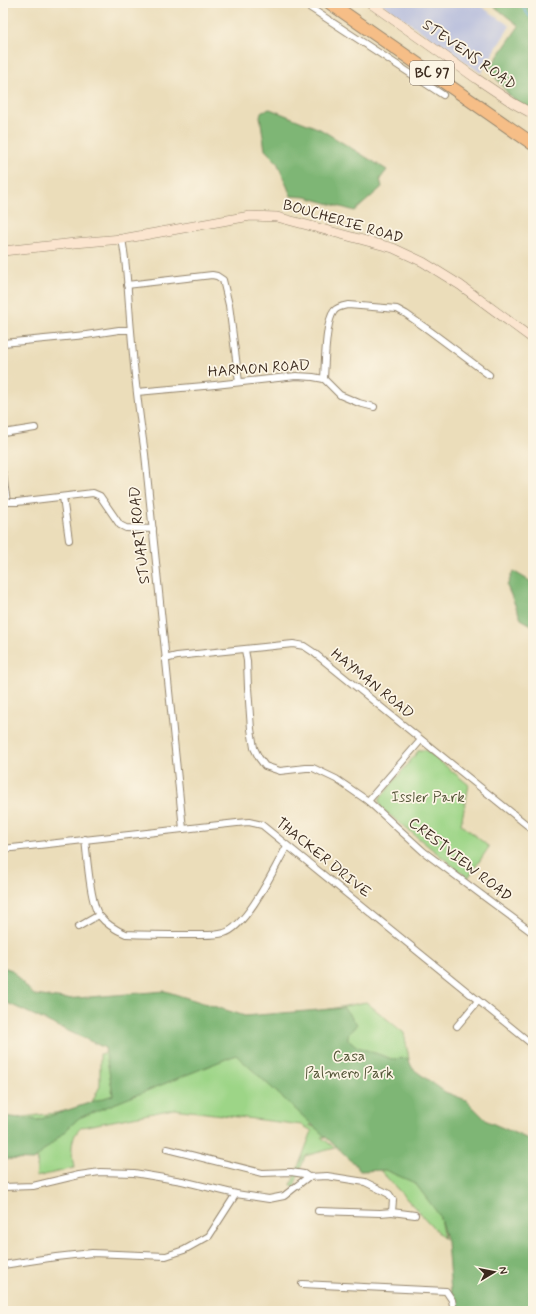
<svg xmlns="http://www.w3.org/2000/svg" width="536" height="1314" viewBox="0 0 536 1314" font-family="Mynerve,sans-serif">
<rect width="100%" height="100%" fill="#fcf5e5"/>
<filter id="ink" filterUnits="userSpaceOnUse"><feTurbulence type="fractalNoise" baseFrequency=".025" numOctaves="2"/><feDisplacementMap in="SourceGraphic" scale="8" xChannelSelector="R" yChannelSelector="G"/><feConvolveMatrix kernelMatrix="1 2 1 2 8 2 1 2 1" color-interpolation-filters="sRGB"/></filter>
<filter id="wash" filterUnits="userSpaceOnUse"><feTurbulence type="fractalNoise" baseFrequency=".012" numOctaves="4" result="noise"/><feDisplacementMap in="SourceGraphic" scale="16" xChannelSelector="R" yChannelSelector="G"/><feGaussianBlur stdDeviation="0.9" result="paint"/><feColorMatrix in="noise" values="0 0 0 0 0 0 0 0 0 0 0 0 0 0 0 0 0 1.4 0 .05"/><feComposite in="paint" operator="in"/></filter>
<g filter="url(#wash)">
<rect width="100%" height="100%" fill="#ebddba"/>
<polygon fill="#bec3dd" points="381,3 476,3 510,26 481,73"/>
<g fill="#9dd587" stroke="#6c8052">
<polygon points="419,750 426,750 469,785 461,824 489,847 468,878 381,808 379,800"/>
<path d="M366,1002L404,1033L444,1239L336,1123L309,1125L329,1134V1137H321L335,1148L305,1156L294,1187L291,1185L312,1131L302,1125L174,1109L82,1127C68,1138 72,1153 74,1168L36,1177L38,1159L3,1155L15,1118L55,1113L90,1106L100,1086V1054Z"/>
</g>
<g fill="#7eb674" stroke="#5c7049">
<polygon points="490,3 533,3 533,116 509,95 489,69 519,26"/>
<polygon points="270,109 320,129 387,170 380,179 382,187 355,211 306,197 291,196 277,162 265,150 260,116 262,111"/>
<polygon points="513,571 533,583 533,626 521,619 507,586"/>
<polygon points="3,967 12,970 19,979 34,995 65,999 165,991 245,1016 344,1008 357,1024 348,1035 348,1040 358,1047 392,1059 407,1058 413,1069 445,1092 466,1100 487,1121 533,1141 533,1311 459,1310 451,1292 447,1242 439,1215 415,1183 385,1170 360,1171 354,1163 236,1055 79,1118 34,1160 3,1159 3,1116 38,1120 113,1095 105,1048 3,1001"/>
</g>
<g fill="none" stroke-linecap="round" stroke-linejoin="round">
<polyline stroke="#70b0e4" stroke-width="1.5" points="520,3 529,16 533,19"/>
</g>
</g>
<g filter="url(#ink)">
<g fill="none" stroke-linecap="round" stroke-linejoin="round">
<g stroke="#93846c" stroke-width="8">
<g id="street">
<polyline points="303,3 443,95"/>
<path d="M122,239C128,270 128,300 131,331C134,372 139,413 145,454L183,829"/>
<polyline points="127,285 212,275 217,276 223,280 229,305 239,382"/>
<polyline points="3,343 86,335 119,330 130,330"/>
<path d="M324,379C325,364 325,322 334,311C337,307 343,306 348,305L397,309L406,314L430,331L489,375"/>
<polyline points="137,392 215,385 296,376 313,377 324,379 340,395 359,403 374,407"/>
<polyline points="3,433 35,428"/>
<polyline points="3,474 7,502 17,502 93,493 100,496 120,525 126,528 153,529"/>
<polyline points="63,497 69,540"/>
<polyline points="245,650 247,661 248,688 251,729 254,748 259,758 265,766 280,771 306,768 313,768 336,779 368,801 424,852 533,933"/>
<polyline points="165,659 177,656 293,644 304,646 313,652 533,830"/>
<polyline points="368,801 421,740"/>
<path d="M85,839C87,856 90,903 99,915C106,924 116,930 126,934C148,935 169,935 190,935C201,935 214,936 224,933C247,927 275,867 287,846"/>
<polyline points="3,849 237,823 249,822 262,825 533,1045"/>
<polyline points="78,927 99,915"/>
<polyline points="457,1026 478,1001"/>
<polyline points="167,1149 262,1173 291,1172 304,1174 308,1177 327,1176 365,1182 389,1194 393,1200 392,1212 415,1215"/>
<polyline points="3,1187 33,1186 79,1175 100,1172 134,1173 182,1181 236,1194 269,1199 284,1196 308,1177"/>
<polyline points="318,1211 380,1213 392,1212"/>
<polyline points="3,1265 56,1257 92,1253 166,1256 184,1250 209,1236 236,1194"/>
<polyline points="302,1284 446,1291 452,1300 454,1311"/>
</g>
</g>
<g stroke="#93846c" stroke-width="10">
<g id="secondary">
<polyline points="370,3 477,79 513,103 533,114"/>
<polyline points="3,251 75,243 122,239 250,216 277,217 393,248 423,262 460,285 533,339"/>
</g>
</g>
<g stroke="#93846c" stroke-width="14">
<polyline id="highway" points="330,3 533,144"/>
</g>
<use href="#street" stroke="#fff" stroke-width="6"/>
<use href="#secondary" stroke="#fbe5cf" stroke-width="9"/>
<use href="#highway" stroke="#f6be87" stroke-width="12"/>
</g>
</g>
<g text-anchor="middle" dominant-baseline="central" stroke-width="3.5" stroke-linejoin="round" paint-order="stroke">
<rect fill="#fcf5e5" stroke="#75675a" stroke-width="1" x="410" y="61" width="44" height="24" rx="3"/>
<g font-size="14" font-weight="bold" fill="#3b2a1e">
<text x="432" y="73">BC 97</text>
</g>
<g font-size="15" fill="#3b2a1e" stroke="#fcf5e5">
<text transform="translate(469 55) rotate(35)">STEVENS ROAD</text>
<text transform="translate(343 222) rotate(16)">BOUCHERIE ROAD</text>
<text transform="translate(259 369) rotate(-4)">HARMON ROAD</text>
<text transform="translate(140 535) rotate(-96)">STUART ROAD</text>
<text transform="translate(372 684) rotate(39)">HAYMAN ROAD</text>
<text transform="translate(323 858) rotate(39)">THACKER DRIVE</text>
<text transform="translate(460 860) rotate(38)">CRESTVIEW ROAD</text>
</g>
<g font-size="15" fill="#545538" stroke="#fcf5e5">
<text x="428" y="798">Issler Park</text>
<text x="349" y="1057">Casa<tspan x="349" dy="17">Palmero Park</tspan></text>
</g>
</g>
<rect width="536" height="1314" fill="none" stroke="#fcf5e5" stroke-width="16"/>
<g transform="translate(494 1272) rotate(80)" stroke="#fcf5e5" stroke-width="3" paint-order="stroke">
<path d="M0-3L7 15L0 10L-7 15Z" fill="#3b2a1e"/>
<text y="-6" font-size="11" font-weight="bold" text-anchor="middle" fill="#3b2a1e">N</text>
</g>
</svg>
